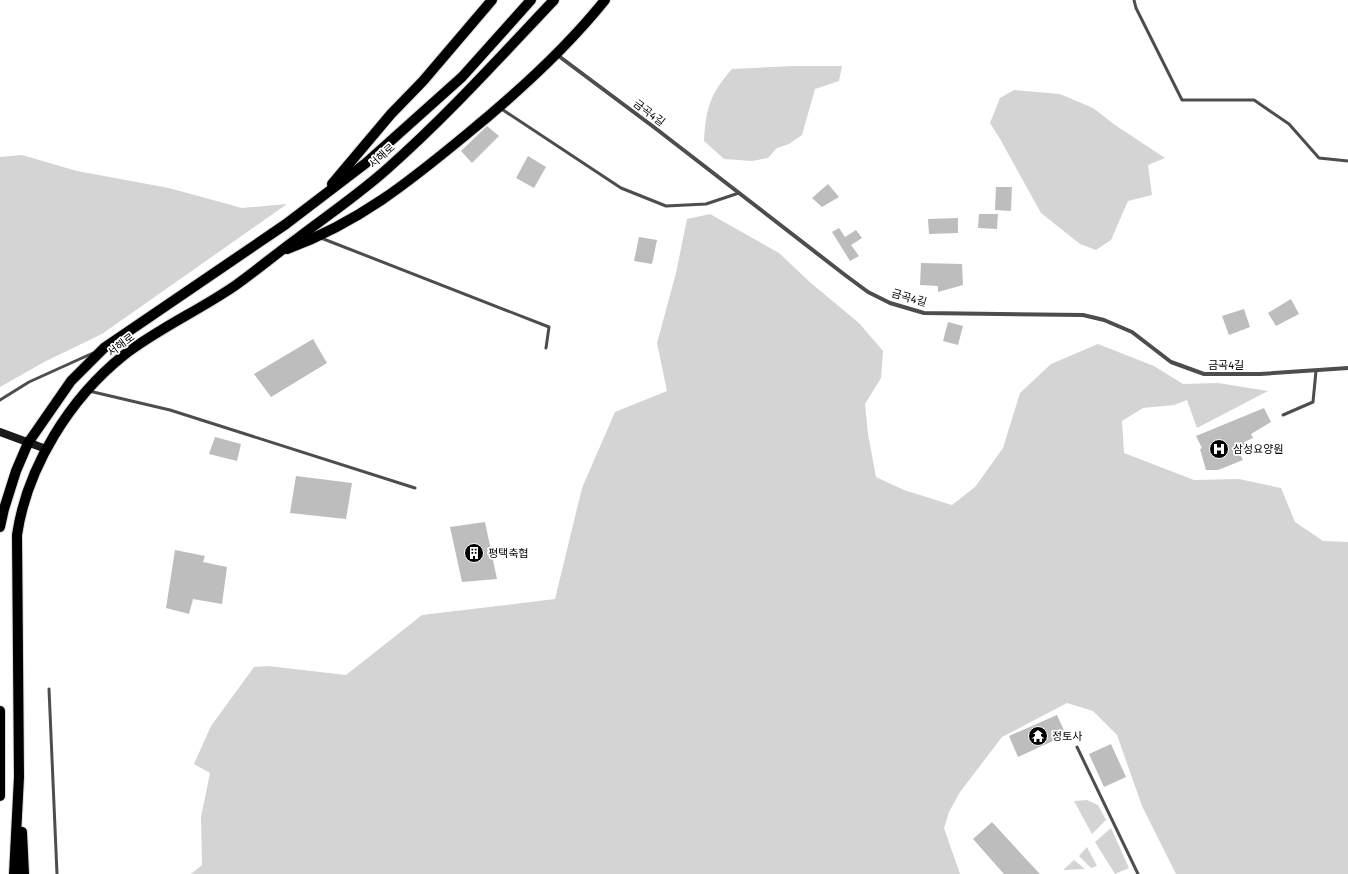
<svg xmlns="http://www.w3.org/2000/svg" width="1348" height="874" viewBox="0 0 1348 874" font-family="'Fira Sans','Noto Sans KR',sans-serif">
<rect width="100%" height="100%" fill="#fff"/>
<g fill="#d4d4d4">
<path d="M793,66H842L839,81L815,89L802,135L789,144L777,148L768,158L752,161L724,159L704,141C706,108 710,94 732,69Z"/>
<polygon points="1014,90 1060,94 1093,108 1115,125 1165,158 1148,165 1152,195 1128,201 1111,240 1096,250 1080,244 1041,213 1000,139 990,123 1000,98"/>
<polygon points="22,155 77,171 169,188 242,208 287,204 102,334 46,361 0,387 0,157"/>
<polygon points="710,214 779,253 812,284 859,323 883,351 881,378 865,404 868,434 876,477 904,490 952,505 975,487 1003,448 1020,393 1051,364 1098,344 1154,366 1183,384 1218,383 1268,391 1197,428 1187,400 1174,405 1143,408 1122,421 1124,453 1194,480 1239,479 1281,488 1295,522 1323,541 1348,542 1348,874 1176,874 1142,806 1117,735 1093,711 1067,703 1002,737 960,792 949,812 944,828 960,874 191,874 202,865 201,817 210,773 194,764 211,726 254,667 268,666 346,675 422,615 555,599 582,488 615,412 667,391 657,343 676,273 687,219"/>
<polygon points="1087,800 1098,805 1106,820 1092,834 1074,801"/>
<polygon points="1111,828 1129,868 1115,874 1095,842"/>
<polygon points="1087,847 1097,866 1091,868 1079,856"/>
<polygon points="1074,860 1085,869 1063,870"/>
</g>
<g fill="#bdbdbd">
<polygon points="487,126 499,136 472,163 461,151"/>
<polygon points="528,156 546,167 534,188 516,178"/>
<polygon points="828,184 839,197 822,207 812,198"/>
<polygon points="996,187 1012,187 1011,211 995,210"/>
<polygon points="979,214 998,214 997,229 978,228"/>
<polygon points="958,218 958,233 929,234 928,219"/>
<polygon points="839,228 845,237 856,230 862,238 851,245 859,256 850,261 832,232"/>
<polygon points="639,237 657,240 652,264 634,261"/>
<polygon points="921,263 962,264 963,285 938,292 938,286 920,285"/>
<polygon points="1291,299 1299,314 1276,326 1268,313"/>
<polygon points="1244,309 1250,327 1229,335 1222,316"/>
<polygon points="948,322 963,326 958,345 943,341"/>
<polygon points="313,339 327,363 271,397 254,374"/>
<polygon points="1264,408 1271,422 1251,434 1253,438 1244,442 1248,450 1240,454 1243,460 1218,470 1206,470 1200,449 1202,448 1196,436"/>
<polygon points="215,437 241,444 237,461 209,454"/>
<polygon points="296,476 352,483 346,519 290,513"/>
<polygon points="485,522 497,579 462,582 450,527"/>
<polygon points="175,550 205,556 203,562 227,567 222,604 193,599 189,614 166,608"/>
<polygon points="1057,715 1066,735 1018,757 1009,736"/>
<polygon points="1111,744 1126,777 1104,787 1089,754"/>
<polygon points="992,822 1025,858 1040,874 1004,874 973,839"/>
</g>
<g fill="none" stroke-linecap="round" stroke-linejoin="round">
<g stroke="#dbdbdb" stroke-width="12">
<g id="primary">
<polyline points="332,184 391,114 423,81 492,0"/>
<path d="M287,249C358,223 409,182 467,134C516,94 565,50 605,0"/>
<polyline points="0,527 4,509 16,471 28,443 71,381 104,348 286,224 366,163 462,77 531,0"/>
<polyline points="0,711 0,796"/>
<polyline points="22,832 24,874"/>
<path d="M14,874L19,777L17,535C27,467 70,398 124,355C159,328 200,310 236,285C257,270 277,253 298,238C328,215 359,194 387,169C447,116 500,57 554,0"/>
</g>
</g>
<g stroke="#4d4d4d" stroke-width="3">
<polyline points="1134,0 1136,8 1182,100 1254,100 1289,124 1319,158 1348,161"/>
<polyline points="500,108 621,188 666,206 706,204 739,193"/>
<polyline points="321,238 549,327 546,348"/>
<polyline points="89,391 170,410 415,488"/>
<polyline points="0,400 29,382 93,353"/>
<polyline points="1283,415 1313,402 1316,371"/>
<polyline points="49,689 57,874"/>
<polyline points="1077,747 1138,874"/>
</g>
<polyline stroke="#4d4d4d" stroke-width="4" points="556,54 655,128 845,275 868,292 890,303 924,313 1083,315 1104,320 1132,332 1171,362 1204,374 1260,374 1348,368"/>
<polyline stroke="#1a1a1a" stroke-width="8" points="0,432 46,449"/>
<use href="#primary" stroke="#000" stroke-width="10"/>
</g>
<defs>
<g id="hospital-disc" transform="scale(1)"><circle r="9.5" fill="#000" stroke="#fff"/><path d="M-5-5h3v3.5h4V-5h3V5h-3V1.5h-4V5h-3Z" fill="#fff"/></g>
<g id="building-disc" transform="scale(1)"><circle r="9.5" fill="#000" stroke="#fff"/><path d="M-4-6H4V6H1V3H-1V6H-4ZM-2.5-4.3h1.7v1.8h-1.7ZM.8-4.3h1.7v1.8H.8ZM-2.5-1h1.7V.8h-1.7ZM.8-1h1.7V.8H.8Z" fill="#fff"/></g>
<g id="temple-disc" transform="scale(1)"><circle r="9.5" fill="#000" stroke="#fff"/><path d="M0-6L5-2H3V0L6.5 2.5H4V6H1.5V3h-3V6H-4V2.5H-6.5L-3 0V-2H-5Z" fill="#fff"/></g>
</defs>
<g fill-rule="evenodd">
<use href="#hospital-disc" x="1219" y="449"/>
<use href="#building-disc" x="474" y="553"/>
<use href="#temple-disc" x="1038" y="736"/>
</g>
<g text-anchor="middle" dominant-baseline="central" stroke-width="3.5" stroke-linejoin="round" paint-order="stroke">
<g font-size="11" fill="#000" stroke="#fff">
<text transform="translate(649 113) rotate(37)">금곡4길</text>
<text transform="translate(382 156) rotate(-42)">서해로</text>
<text transform="translate(909 298) rotate(16)">금곡4길</text>
<text transform="translate(121 345) rotate(-37)">서해로</text>
<text x="1226" y="365">금곡4길</text>
</g>
<g font-size="11" fill="#000" stroke="#fff" text-anchor="start">
<text x="1233" y="449">삼성요양원</text>
<text x="488" y="553">평택축협</text>
<text x="1052" y="736">정토사</text>
</g>
</g>
</svg>
